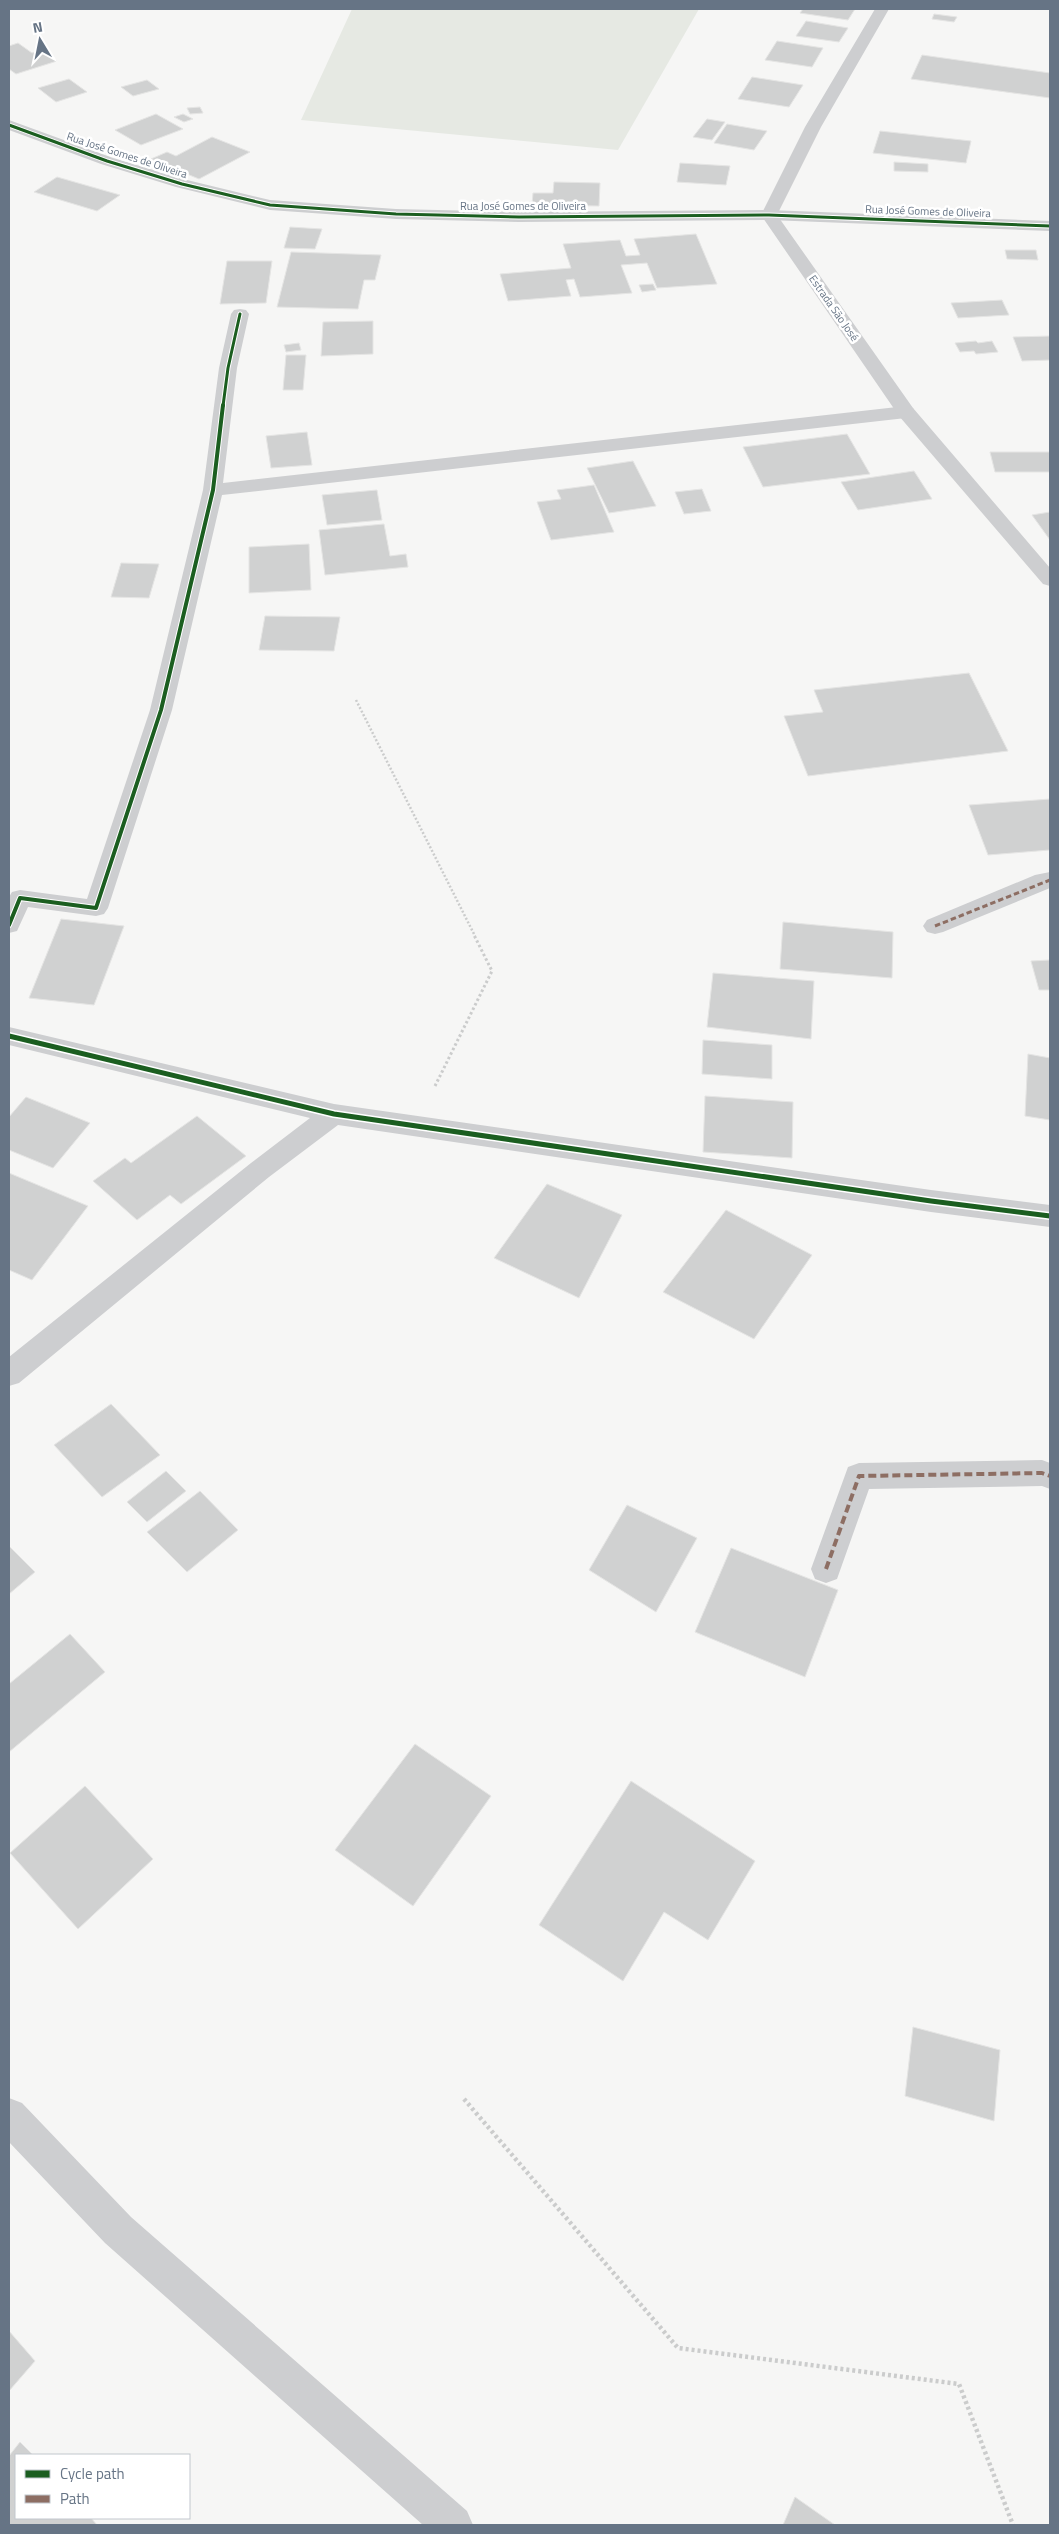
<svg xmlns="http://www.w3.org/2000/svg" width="1059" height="2534" viewBox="0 0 1059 2534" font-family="'Titillium Web',sans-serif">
<rect width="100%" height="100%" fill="#f6f6f5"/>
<polygon fill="#e6e9e3" points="352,9 699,9 618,150 301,120"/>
<g fill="#d0d1d1" stroke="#e5e5e4">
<polygon points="803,9 855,9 848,20 800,13"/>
<polygon points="934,14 957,17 954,22 932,19"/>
<polygon points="806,21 848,28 839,42 796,36"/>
<polygon points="777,41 823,48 812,67 765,60"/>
<polygon points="18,43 32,53 41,50 57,61 16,74 9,69 9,46"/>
<polygon points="922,55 1050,73 1050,98 911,79"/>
<polygon points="752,77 803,85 789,107 738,99"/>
<polygon points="69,79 87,92 56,102 38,88"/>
<polygon points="147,80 159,89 133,96 121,87"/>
<polygon points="200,107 203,113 190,114 187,108"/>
<polygon points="156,114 183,129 141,145 115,130"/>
<polygon points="183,114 193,119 184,122 174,117"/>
<polygon points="707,119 725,122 712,140 693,137"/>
<polygon points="727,124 767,131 754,150 714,143"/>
<polygon points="880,131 971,141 966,163 873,153"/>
<polygon points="212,137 250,152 199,179 151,159 167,152 176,156"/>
<polygon points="894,162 928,164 928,172 894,171"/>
<polygon points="680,163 730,166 726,185 677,182"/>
<polygon points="57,177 120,195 97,211 34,192"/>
<polygon points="554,182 600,183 599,206 532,205 533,193 553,193"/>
<polygon points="290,227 322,229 315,249 284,248"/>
<polygon points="696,234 717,284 657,288 647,263 621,265 632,293 580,297 574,279 566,280 571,296 508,301 500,274 571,268 563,244 620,240 626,256 640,255 634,239"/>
<polygon points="1005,250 1036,250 1038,260 1007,259"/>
<polygon points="291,252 381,255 375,280 364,280 358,309 277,307"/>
<polygon points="227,261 272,261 266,303 220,304"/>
<polygon points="653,284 656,290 642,292 639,285"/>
<polygon points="1002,300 1009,315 958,318 951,303"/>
<polygon points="373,321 373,354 321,356 323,322"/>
<polygon points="1050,336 1050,360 1022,361 1013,337"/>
<polygon points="976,341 978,343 992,341 998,352 976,354 974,351 960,352 955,343"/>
<polygon points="299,343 301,350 286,352 284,345"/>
<polygon points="286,355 306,355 303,390 283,390"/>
<polygon points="307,432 312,465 271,468 266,436"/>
<polygon points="847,434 870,474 763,487 743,447"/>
<polygon points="990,452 1050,452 1050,472 995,472"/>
<polygon points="633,461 656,506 609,513 587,468"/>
<polygon points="914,471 932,499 858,510 841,482"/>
<polygon points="594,485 614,532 551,540 537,502 561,499 557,490"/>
<polygon points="702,489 711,511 684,514 675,492"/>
<polygon points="377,490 382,520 327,525 322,495"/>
<polygon points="1050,512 1050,540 1032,515"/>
<polygon points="384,524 390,556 406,554 408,567 325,575 319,530"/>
<polygon points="309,544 311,590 249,593 249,547"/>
<polygon points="121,563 159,564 149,598 111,597"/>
<polygon points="265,616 340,617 334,651 259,650"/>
<polygon points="969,673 1008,751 808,776 784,716 823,712 814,690"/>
<polygon points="1050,799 1050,850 988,855 969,805"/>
<polygon points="61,919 124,926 94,1005 29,998"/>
<polygon points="783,922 893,932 892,978 780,969"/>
<polygon points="1050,960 1050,990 1039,990 1031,961"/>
<polygon points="713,973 814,981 811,1039 707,1027"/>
<polygon points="703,1040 772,1045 772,1079 702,1074"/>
<polygon points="1028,1054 1050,1058 1050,1120 1025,1116"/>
<polygon points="705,1096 793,1102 792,1158 703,1152"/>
<polygon points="26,1097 90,1123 53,1168 9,1150 9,1117"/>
<polygon points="197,1116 246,1156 181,1204 170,1195 137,1220 93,1181 125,1158 131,1163"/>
<polygon points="9,1173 88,1206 32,1280 9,1270"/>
<polygon points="547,1184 622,1215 579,1298 494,1258"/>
<polygon points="726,1210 812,1255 754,1339 663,1292"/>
<polygon points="111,1404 160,1455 102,1497 54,1445"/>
<polygon points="166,1471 186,1491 147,1522 127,1502"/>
<polygon points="200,1491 238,1530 187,1572 147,1532"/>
<polygon points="627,1505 697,1538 656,1612 589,1570"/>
<polygon points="9,1546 35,1572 9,1594"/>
<polygon points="731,1548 838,1590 805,1677 695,1632"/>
<polygon points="70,1634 105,1672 9,1752 9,1684"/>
<polygon points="415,1744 491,1796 413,1906 335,1850"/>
<polygon points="631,1781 755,1861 708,1940 664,1912 623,1981 539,1925"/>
<polygon points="85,1786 153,1859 78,1929 10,1853"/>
<polygon points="913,2027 1000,2050 994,2121 905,2096"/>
<polygon points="9,2331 35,2361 9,2391"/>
<polygon points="20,2442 33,2455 16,2455 16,2518 91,2518 97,2525 9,2525 9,2456"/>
<polygon points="795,2497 835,2525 783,2525"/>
</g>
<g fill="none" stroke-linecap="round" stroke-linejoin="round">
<polyline stroke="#cbcccc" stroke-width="2.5" stroke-dasharray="2 2" stroke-linecap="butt" points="356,700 475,936"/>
<polyline stroke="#cbcccc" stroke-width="3" stroke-dasharray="2.5 2.5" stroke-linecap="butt" points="435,1086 492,971 474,935"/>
<polyline stroke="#cbcccc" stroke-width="4.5" stroke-dasharray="3 3" stroke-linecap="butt" points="464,2099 678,2348 959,2384 1013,2525"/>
<g fill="#cdced0" fill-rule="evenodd">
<polygon points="9,120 113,158 187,180 270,200 396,209 519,212 769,210 1050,221 1050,231 769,220 519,222 396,219 270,210 176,187 101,164 9,130"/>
<polygon points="240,309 246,310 249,314 237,368 223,483 906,406 913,408 915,412 913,416 906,418 222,495 172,710 108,908 104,914 96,916 28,907 17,931 9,933 9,897 12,892 20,890 87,899 150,710 203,490 219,368 231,314 234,310"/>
<polygon points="1050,872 1050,888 943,932 935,934 927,932 923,926 927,920 1035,875"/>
<polygon points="9,1027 334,1104 931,1190 1050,1205 1050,1227 931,1212 338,1125 269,1177 19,1383 9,1386 9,1357 251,1163 310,1118 9,1045"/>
<polygon points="1042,1460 1050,1463 1050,1489 1042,1486 869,1489 837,1579 826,1583 815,1579 811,1569 848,1467 859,1463"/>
<polygon points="9,2098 22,2103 131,2217 467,2511 473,2525 423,2525 105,2243 9,2142"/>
</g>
<polygon fill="#cdced0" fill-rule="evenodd" points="875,9 889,9 821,127 777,215 913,408 1050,568 1050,586 1043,584 899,416 761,215 805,127"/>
<polyline stroke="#8d6e63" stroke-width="3" stroke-dasharray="5.5 3" stroke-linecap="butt" points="935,926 1050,880"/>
<polyline stroke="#8d6e63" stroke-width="4" stroke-dasharray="8 4" stroke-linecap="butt" points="826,1569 859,1476 1042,1473 1050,1476"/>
<g stroke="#fff" stroke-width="5">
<g id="cycleway-far2">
<polyline points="9,125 107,161 182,184 270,205 396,214 519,217 769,215 1050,226"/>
<polyline points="223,406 228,368 240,314"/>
</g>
</g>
<g stroke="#fff" stroke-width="6">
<polyline id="cycleway-far1" points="9,925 20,898 96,908 161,710 213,490 223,405"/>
</g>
<g stroke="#fff" stroke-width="8">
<polyline id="cycleway" points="9,1036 334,1114 931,1201 1050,1216"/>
</g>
<use href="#cycleway-far2" stroke="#1b5e20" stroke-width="3"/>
<use href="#cycleway-far1" stroke="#1b5e20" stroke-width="4"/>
<use href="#cycleway" stroke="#1b5e20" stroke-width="5"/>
</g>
<g text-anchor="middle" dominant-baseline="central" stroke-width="5" stroke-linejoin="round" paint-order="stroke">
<g font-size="11" fill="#667485" stroke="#fff">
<text transform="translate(127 155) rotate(18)">Rua José Gomes de Oliveira</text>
<text x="523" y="206">Rua José Gomes de Oliveira</text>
<text transform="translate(928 211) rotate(2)">Rua José Gomes de Oliveira</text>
<text transform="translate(834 308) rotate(55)">Estrada São José</text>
</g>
</g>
<rect width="1059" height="2534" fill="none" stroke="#667485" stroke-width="20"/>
<rect x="15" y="2454" width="175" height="65" fill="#ffffff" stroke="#c2c7ce"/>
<rect x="25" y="2470" width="25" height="8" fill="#1b5e20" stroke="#c2c7ce"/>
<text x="60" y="2479" font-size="15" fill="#667485">Cycle path</text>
<rect x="25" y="2495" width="25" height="8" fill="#8d6e63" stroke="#c2c7ce"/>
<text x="60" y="2504" font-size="15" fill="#667485">Path</text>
<g transform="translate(40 40) rotate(350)" stroke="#ffffff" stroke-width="4" paint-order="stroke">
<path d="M0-4L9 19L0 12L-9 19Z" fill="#667485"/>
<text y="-8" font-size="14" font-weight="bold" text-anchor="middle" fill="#667485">N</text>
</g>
</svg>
